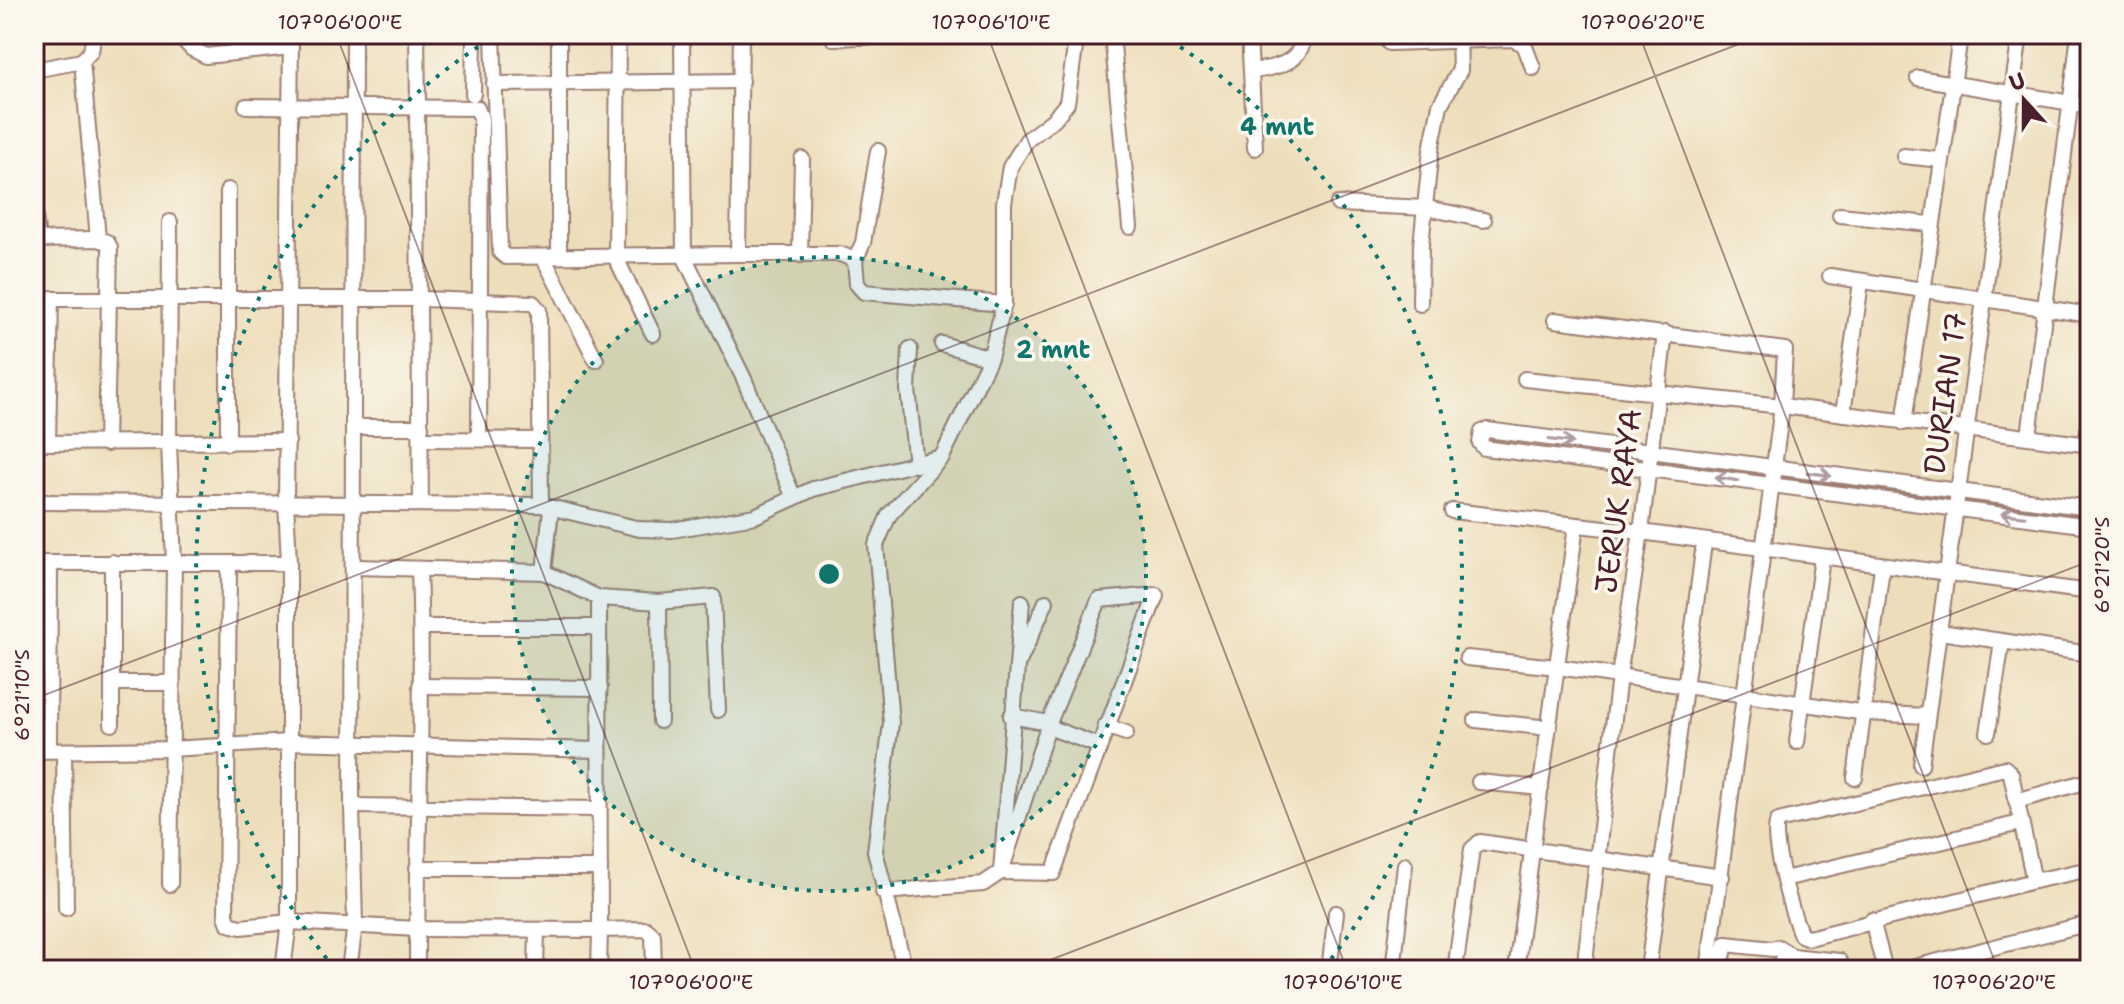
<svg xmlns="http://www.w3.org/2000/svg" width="2124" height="1004" viewBox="0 0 2124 1004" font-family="'Shantell Sans',sans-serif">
<rect width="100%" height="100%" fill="#fbf7ec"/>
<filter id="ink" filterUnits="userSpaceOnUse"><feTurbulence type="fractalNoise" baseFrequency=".0125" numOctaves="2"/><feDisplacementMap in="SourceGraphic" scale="16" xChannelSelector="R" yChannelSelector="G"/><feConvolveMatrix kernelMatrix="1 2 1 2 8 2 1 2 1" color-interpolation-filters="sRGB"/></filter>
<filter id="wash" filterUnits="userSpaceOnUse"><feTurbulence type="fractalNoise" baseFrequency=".006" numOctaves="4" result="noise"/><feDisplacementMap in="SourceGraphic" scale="32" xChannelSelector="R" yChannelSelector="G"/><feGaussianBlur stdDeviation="1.8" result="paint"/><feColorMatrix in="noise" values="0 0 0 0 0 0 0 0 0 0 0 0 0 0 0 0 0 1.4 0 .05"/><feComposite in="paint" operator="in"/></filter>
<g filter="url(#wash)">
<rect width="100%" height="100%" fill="#eddebb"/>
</g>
<g filter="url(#ink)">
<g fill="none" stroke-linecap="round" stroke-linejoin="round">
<g stroke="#9c7e73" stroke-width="18">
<g id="minor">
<polyline points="94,34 91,51 82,61 98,239"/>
<polyline points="178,34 192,49 206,56 291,47"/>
<polyline points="417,34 418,103"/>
<polyline points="493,34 500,252 506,257 738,254 741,34"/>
<polyline points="618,34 616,258 653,334"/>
<polyline points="682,34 684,256 744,379 794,498"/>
<polyline points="1112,34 1130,227"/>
<polyline points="1249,34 1255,148"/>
<polyline points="833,38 934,34"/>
<polyline points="1389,43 1512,39 1524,44 1533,68"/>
<polyline points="34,70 82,61"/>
<path d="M1252,71C1277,68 1301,63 1305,34"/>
<polyline points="1918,78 2090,106"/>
<polyline points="494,84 741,81"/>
<polyline points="473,94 474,34"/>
<polyline points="246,106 477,108 481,118 479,438"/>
<polyline points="417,108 421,503"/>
<polyline points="1904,156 1941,160"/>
<polyline points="228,190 228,443"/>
<polyline points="1338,204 1427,208 1484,220"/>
<polyline points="34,207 38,240"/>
<polyline points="1840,215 1930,224"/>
<polyline points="170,222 169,443 174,563 170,884"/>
<polyline points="34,240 98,239 107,242 110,247 106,444"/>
<polyline points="738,254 840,254 855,260 857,284 864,292 1004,304"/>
<polyline points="800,255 802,159"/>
<polyline points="559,256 559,34"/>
<polyline points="543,257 596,360"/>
<polyline points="855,260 863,243 878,151"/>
<polyline points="1830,276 2090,315"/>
<polyline points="34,299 422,299 533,303 539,310 541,505"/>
<polyline points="1420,304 1421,245 1431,150 1440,105 1460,70 1459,34"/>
<polyline points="1555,320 1785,350 1782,406 1708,970"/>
<polyline points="942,344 990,358"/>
<polyline points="910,349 908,389 916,465"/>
<polyline points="1525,379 1782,406 2090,445"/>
<polyline points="1843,414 1861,282"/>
<polyline points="1904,423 1960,37"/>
<polyline points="355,427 421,427"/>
<polyline points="2029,436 2079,34"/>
<polyline points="421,439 539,440"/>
<polyline points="48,442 51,298"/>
<polyline points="34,443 288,441"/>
<polyline points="2086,444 2090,417"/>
<polyline points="34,502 541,505 640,529 672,530 755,516 813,489 942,457"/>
<polyline points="2090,508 1487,430 1482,432 1480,443 1484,448 2090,526"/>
<polyline points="1452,511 1641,532 2090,592"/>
<polyline points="112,562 112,724"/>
<polyline points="34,563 289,563"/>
<polyline points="229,563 226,916 229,924 241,927 289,922 417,929 600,930 599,598"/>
<polyline points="355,567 544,572 599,598 659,602 713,597 718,710"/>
<polyline points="544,572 551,509"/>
<polygon points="1156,595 1053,873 1001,872 1049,723 1099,600"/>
<polyline points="659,602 660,721"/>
<polyline points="421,627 598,627"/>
<polyline points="1940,632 2090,654"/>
<polyline points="1467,658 1558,667 1866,713 1926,716"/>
<polyline points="1020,660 1046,602"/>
<polyline points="115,683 171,683"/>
<polyline points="420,686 600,688"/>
<polyline points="1011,716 1049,723"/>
<polyline points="1476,720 1549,728"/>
<polyline points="1105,726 1126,733"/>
<polyline points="1048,727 1097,745"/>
<polyline points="1988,733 2002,642"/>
<polyline points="1797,742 1822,557"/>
<polyline points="49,745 50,564"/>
<polyline points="34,751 170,749 289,742 599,750"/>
<polyline points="64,751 66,908"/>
<polyline points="1921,765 2020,34"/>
<path d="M2005,768L2011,774L2034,881L1809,938L1801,935C1793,916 1769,837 1778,821Z"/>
<polyline points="1855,778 1882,566"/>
<polyline points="1479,782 1541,788"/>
<polyline points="2016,801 2085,782"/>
<polyline points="352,806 599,809"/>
<polyline points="417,868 600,868"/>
<polyline points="1784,879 2020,823"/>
<polyline points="2034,881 2090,869"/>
<polyline points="883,892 983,884 1001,872 1022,602"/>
<polyline points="1872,920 1885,970"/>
<polyline points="2067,968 2067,970"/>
<polyline points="283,970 289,922 289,563 286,501 291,34"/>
<polyline points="349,970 355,924 352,806 354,34"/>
<path d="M417,970C417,836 424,703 419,569"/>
<polyline points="536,970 537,930"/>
<polyline points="599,970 600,930 646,929 653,935 654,970"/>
<polyline points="905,970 875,851 891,723 876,545 889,515 942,457 990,358 1004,304 1004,203 1010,167 1027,140 1054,119 1067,103 1077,34"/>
<polyline points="1329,970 1336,913"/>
<polyline points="1393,970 1405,865"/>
<polyline points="1455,970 1472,849 1480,842 1722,877"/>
<polyline points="1516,970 1576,525"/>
<polyline points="1584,970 1619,676 1641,532 1665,333"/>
<polyline points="1648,970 1704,543"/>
<polyline points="1720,970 1726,944 1773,949 1778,947 1792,956 1839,961 1844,970"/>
<polyline points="1781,970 1784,951"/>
<polyline points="1903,970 2090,923"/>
</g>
</g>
<use href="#minor" stroke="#fff" stroke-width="14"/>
</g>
<defs><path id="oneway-shaft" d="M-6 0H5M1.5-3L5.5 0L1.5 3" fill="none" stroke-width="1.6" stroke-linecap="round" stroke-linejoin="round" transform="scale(2)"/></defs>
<g stroke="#ae9aa0">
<use href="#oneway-shaft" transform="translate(1561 441) rotate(7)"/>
<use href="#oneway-shaft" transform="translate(1819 474) rotate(8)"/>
<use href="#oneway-shaft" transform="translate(1727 479) rotate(-171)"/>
<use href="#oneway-shaft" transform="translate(2013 515) rotate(-174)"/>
</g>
</g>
<path fill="none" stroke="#4a1f2b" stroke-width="2" stroke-opacity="0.45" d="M336,34L695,970M987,34L1347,970M1639,34L1998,970M34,47L69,34M34,699L1765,34M34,946L43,970M1024,970L2090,561"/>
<circle cx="829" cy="574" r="317" fill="#0f766e" fill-opacity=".12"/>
<g fill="none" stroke="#0f766e" stroke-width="4" stroke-dasharray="4 8">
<circle cx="829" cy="574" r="317"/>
<path d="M334 968A633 633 0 0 1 498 34M1160 34A633 633 0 0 1 1324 968"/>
</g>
<g text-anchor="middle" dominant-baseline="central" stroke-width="7" stroke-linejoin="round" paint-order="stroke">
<g font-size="30" fill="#4a1f2b" stroke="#fbf7ec">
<text transform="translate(1945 393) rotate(-82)">DURIAN 17</text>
<text transform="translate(1618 501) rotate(-82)">JERUK RAYA</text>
</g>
</g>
<circle cx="829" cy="574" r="12" fill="#0f766e" stroke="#fbf7ec" stroke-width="4"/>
<g font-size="24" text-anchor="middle" font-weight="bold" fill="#0f766e" stroke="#fbf7ec" stroke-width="7" stroke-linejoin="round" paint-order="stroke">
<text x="1277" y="135">4 mnt</text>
<text x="1053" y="358">2 mnt</text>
</g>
<rect width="2124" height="1004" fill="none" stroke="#fbf7ec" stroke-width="88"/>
<g transform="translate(2024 100) rotate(339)" stroke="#fbf7ec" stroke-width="6" paint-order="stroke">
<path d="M0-6L14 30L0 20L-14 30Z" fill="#4a1f2b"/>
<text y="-12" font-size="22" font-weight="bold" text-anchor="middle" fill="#4a1f2b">U</text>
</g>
<rect x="44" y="44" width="2036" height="916" fill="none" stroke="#4a1f2b" stroke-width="3"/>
<g font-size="20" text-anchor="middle" fill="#4a1f2b">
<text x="340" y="29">107°06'00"E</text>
<text x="991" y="29">107°06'10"E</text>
<text x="1643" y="29">107°06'20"E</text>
<text transform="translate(2102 565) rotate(-90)" y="7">6°21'20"S</text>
<text transform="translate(22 695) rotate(-90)" y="7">6°21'10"S</text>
<text x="691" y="989">107°06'00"E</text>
<text x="1343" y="989">107°06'10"E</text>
<text x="1994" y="989">107°06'20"E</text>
</g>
</svg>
